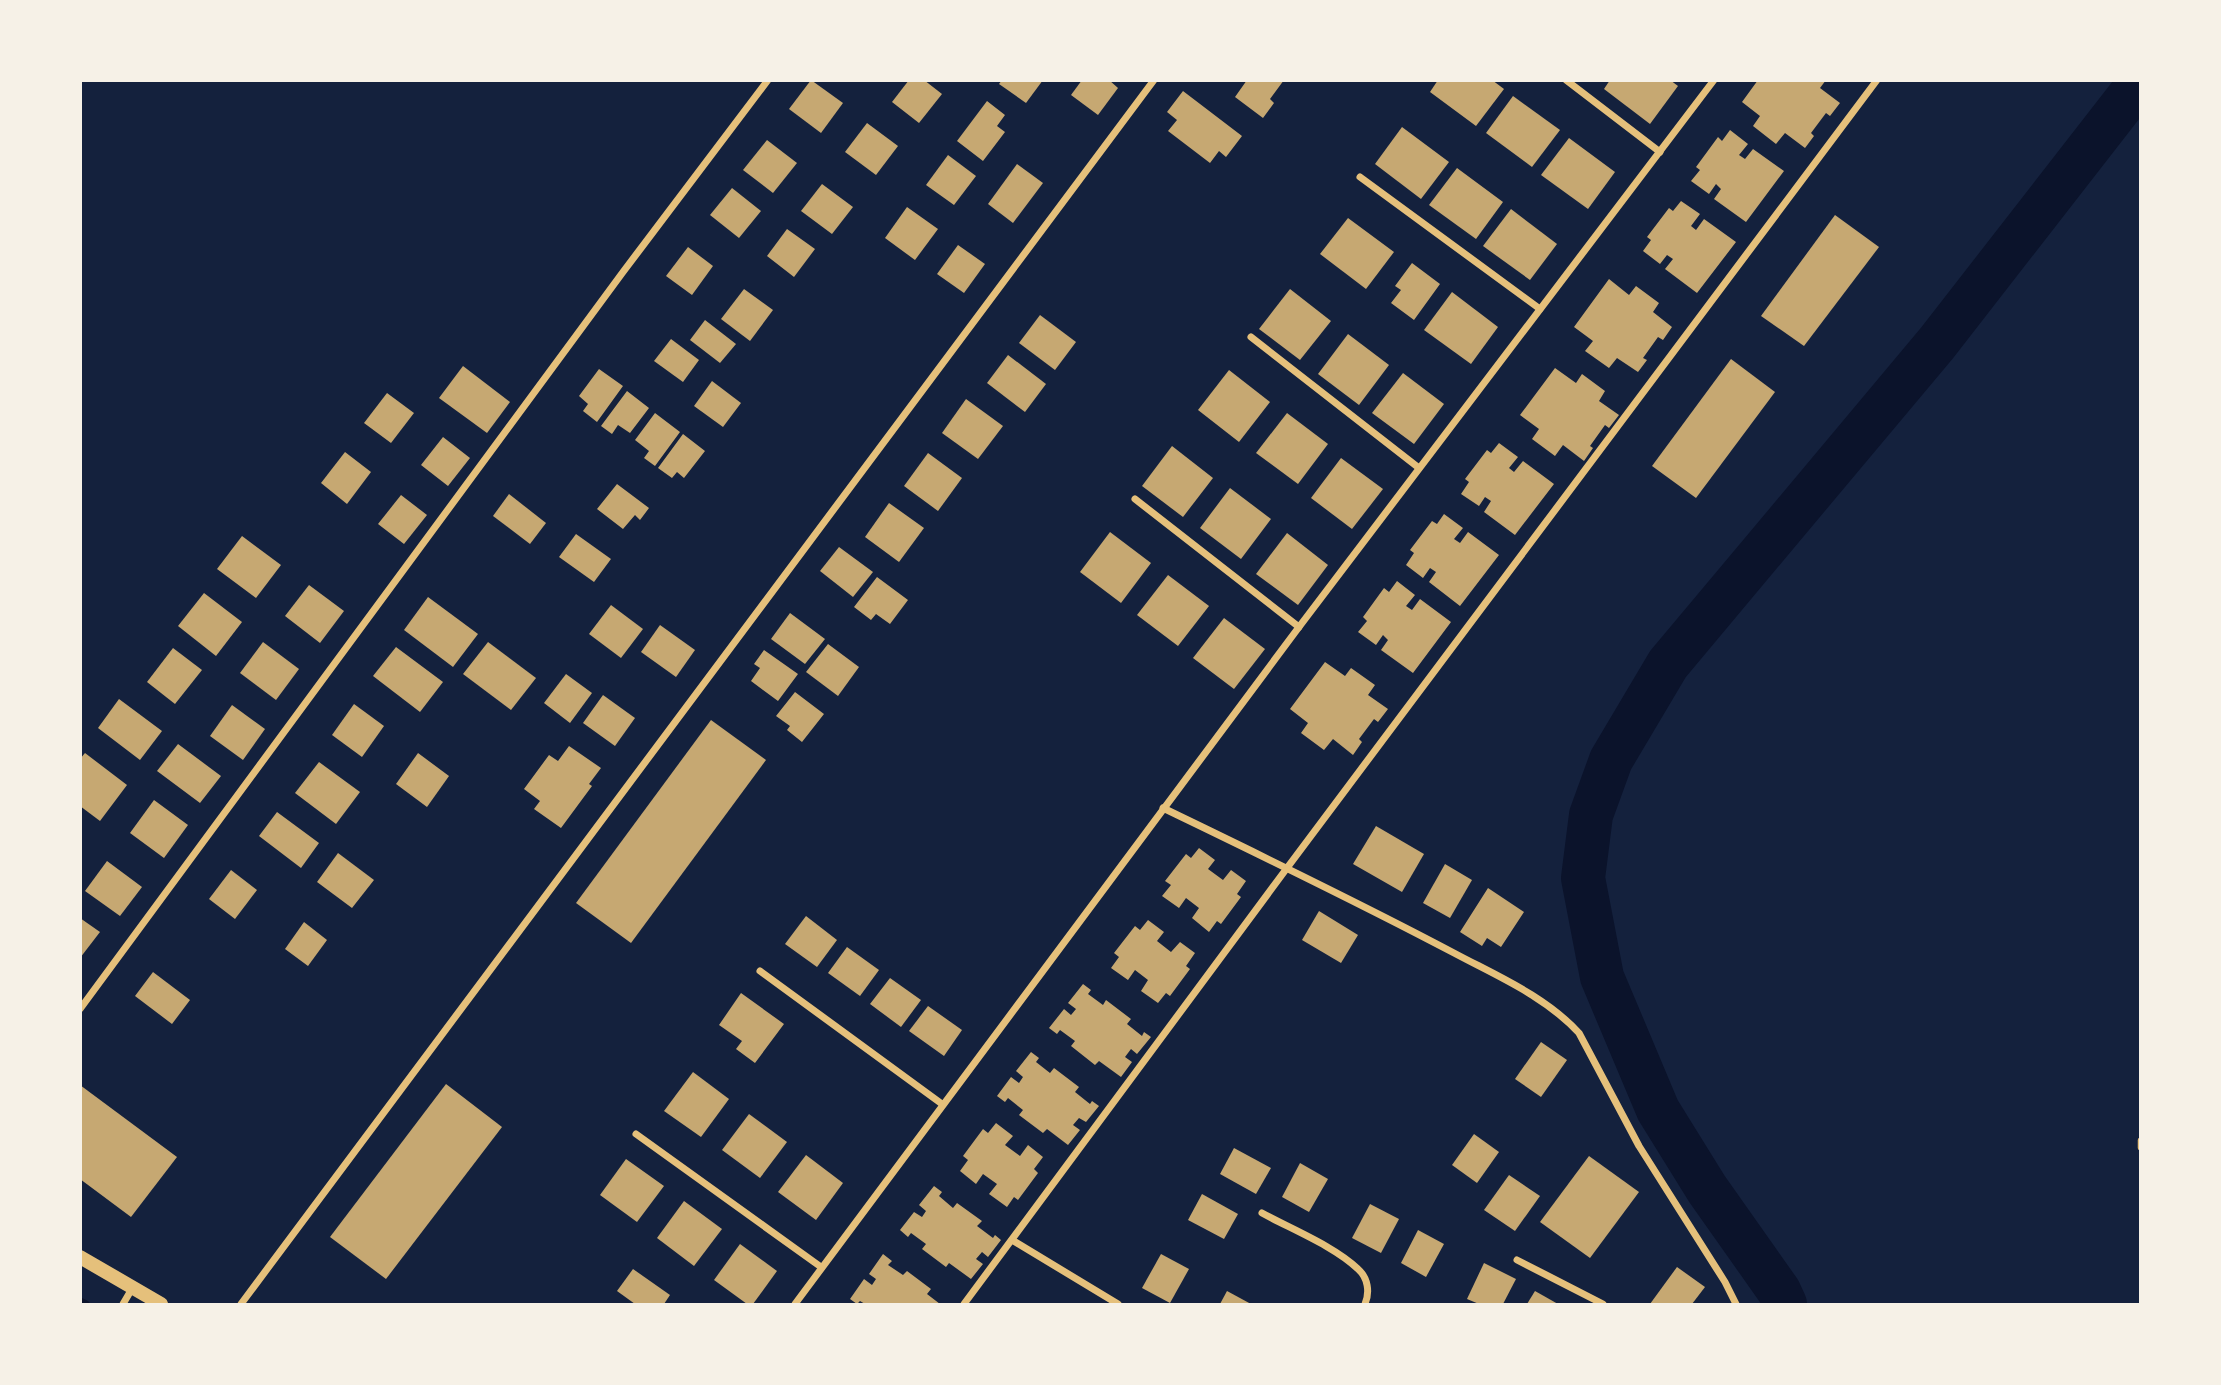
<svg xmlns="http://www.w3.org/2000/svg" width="2221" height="1385" viewBox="0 0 2221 1385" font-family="'Varela Round',sans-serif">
<rect width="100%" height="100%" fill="#14213d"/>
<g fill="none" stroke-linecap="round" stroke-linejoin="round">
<polyline stroke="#0b132b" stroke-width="7" points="80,1301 86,1304"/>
<polyline stroke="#0b132b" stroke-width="44" points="1785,1304 1779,1291 1707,1189 1658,1110 1602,977 1583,878 1591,815 1611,760 1668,664 1937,343 2140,82"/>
</g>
<g fill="#c6a872">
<polygon points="811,80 843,103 821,133 789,109"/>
<polygon points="909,80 924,80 942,94 919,123 892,102"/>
<polygon points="1002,80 1043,80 1026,103 999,84"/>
<polygon points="1082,80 1109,80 1118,88 1098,115 1071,95"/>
<polygon points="1247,80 1284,80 1270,99 1274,103 1263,118 1235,97"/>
<polygon points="1438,80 1492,80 1504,89 1476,126 1430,92"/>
<polygon points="1610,80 1670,80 1678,86 1650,124 1604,89"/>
<polygon points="1758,80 1826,80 1820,88 1840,103 1830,116 1826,113 1811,133 1814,136 1805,148 1785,133 1776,144 1753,126 1760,116 1742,102"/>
<polygon points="1183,91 1242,136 1226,157 1219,151 1210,163 1168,131 1177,120 1167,112"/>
<polygon points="1513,96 1560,130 1532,167 1486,133"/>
<polygon points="987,101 1005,115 997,126 1005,132 983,161 957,141"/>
<polygon points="867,123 898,146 876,175 845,152"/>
<polygon points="1402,127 1449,162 1421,199 1375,164"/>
<polygon points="1730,130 1748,144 1739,155 1745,159 1753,149 1784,171 1746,222 1714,199 1721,189 1716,184 1709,194 1691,181 1700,170 1696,167 1718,137 1722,141"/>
<polygon points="1569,138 1615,172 1588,209 1541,175"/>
<polygon points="767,140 797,163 773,193 743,170"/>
<polygon points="948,155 976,176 954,205 926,185"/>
<polygon points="1017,164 1043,183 1013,223 988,204"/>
<polygon points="1457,168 1503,202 1476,239 1429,205"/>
<polygon points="822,184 853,207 832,234 801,211"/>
<polygon points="732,188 761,211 739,238 710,215"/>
<polygon points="1681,201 1700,214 1691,226 1696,230 1704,219 1736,242 1697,293 1665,269 1673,259 1667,255 1660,264 1643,251 1651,240 1647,237 1669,208 1673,211"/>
<polygon points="907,207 938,229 915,260 885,238"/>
<polygon points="1511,209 1557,244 1530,280 1483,246"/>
<polygon points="1835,215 1879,247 1804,346 1761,316"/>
<polygon points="1348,218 1394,252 1366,289 1320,254"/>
<polygon points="787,229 815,249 794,277 767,256"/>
<polygon points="958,245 985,264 964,293 937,274"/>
<polygon points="688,247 713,266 692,295 666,276"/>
<polygon points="1412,263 1440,284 1414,320 1391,303 1401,290 1395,286"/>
<polygon points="1609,279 1629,295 1636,286 1659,303 1653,312 1672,327 1663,340 1658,337 1643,358 1647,360 1638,372 1617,358 1609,368 1585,351 1593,341 1574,327"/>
<polygon points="744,289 773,310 750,341 721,319"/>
<polygon points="1290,289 1331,321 1300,360 1259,329"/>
<polygon points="1452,292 1498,327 1471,364 1424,330"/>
<polygon points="1040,315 1076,342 1055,370 1019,343"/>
<polygon points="705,320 736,344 720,363 690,340"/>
<polygon points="1348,334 1389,365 1359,405 1318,374"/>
<polygon points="671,339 699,360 683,382 654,361"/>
<polygon points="1008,355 1046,384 1025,412 987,383"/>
<polygon points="1731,359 1775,392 1696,498 1652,466"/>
<polygon points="463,366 510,402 487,433 439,398"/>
<polygon points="1555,368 1576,383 1582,374 1605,391 1599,401 1619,415 1609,428 1605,425 1590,446 1593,448 1584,461 1563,445 1555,456 1532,439 1539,429 1520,415"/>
<polygon points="599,369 623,386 597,422 583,411 588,404 579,396"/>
<polygon points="1229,370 1270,402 1239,442 1198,410"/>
<polygon points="1403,373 1444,404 1414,444 1372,413"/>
<polygon points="712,381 741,403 723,427 694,406"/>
<polygon points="627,391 649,408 630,433 618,425 612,434 601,426"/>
<polygon points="387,393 414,413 391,443 364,423"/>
<polygon points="966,399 1003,426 978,459 942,433"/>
<polygon points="655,413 680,432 655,466 644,458 649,451 635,440"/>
<polygon points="1287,413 1328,444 1298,484 1256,453"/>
<polygon points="683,434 705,451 684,478 677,472 672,478 658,468"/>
<polygon points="443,437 470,458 448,486 421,465"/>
<polygon points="1499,443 1518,457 1509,468 1514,472 1523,461 1554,484 1515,535 1484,512 1491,501 1485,497 1479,506 1461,494 1469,482 1465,479 1487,450 1491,453"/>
<polygon points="1172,446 1213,478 1183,517 1142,486"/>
<polygon points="345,452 371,472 347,504 321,483"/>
<polygon points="928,453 962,478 938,511 904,486"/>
<polygon points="1341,458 1383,489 1352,529 1311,498"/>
<polygon points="617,484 649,508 640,520 635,515 623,529 597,509"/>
<polygon points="1230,488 1271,519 1241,559 1200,528"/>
<polygon points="509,494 546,523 530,544 493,516"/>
<polygon points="401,495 427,515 404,544 378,524"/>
<polygon points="889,503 924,528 899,562 865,537"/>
<polygon points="1444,514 1463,528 1454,539 1460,543 1468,532 1499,555 1460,606 1429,582 1436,572 1430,568 1423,578 1406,565 1414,553 1410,550 1432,521 1437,524"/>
<polygon points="1110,532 1151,563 1121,603 1080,572"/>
<polygon points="1287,533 1328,565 1298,605 1256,574"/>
<polygon points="576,534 611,559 594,582 559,557"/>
<polygon points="242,536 281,565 256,598 217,569"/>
<polygon points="839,547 873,572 853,597 820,571"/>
<polygon points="1168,575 1209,606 1178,646 1137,615"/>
<polygon points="877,577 908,600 890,624 876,614 871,620 854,607"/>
<polygon points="1397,581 1415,595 1406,606 1412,610 1420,599 1451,622 1413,673 1381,650 1388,640 1383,635 1376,645 1358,632 1367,621 1363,617 1384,588 1389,592"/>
<polygon points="309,585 344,611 320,643 285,616"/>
<polygon points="204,593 242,622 216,656 178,626"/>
<polygon points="428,597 478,634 453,667 404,630"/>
<polygon points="611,605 643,629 621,658 589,634"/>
<polygon points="790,613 825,639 805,664 771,639"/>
<polygon points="1224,618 1265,649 1234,689 1193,658"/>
<polygon points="660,625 695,650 676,677 641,652"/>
<polygon points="263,642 299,669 276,700 240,673"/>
<polygon points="488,642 536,678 511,710 463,674"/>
<polygon points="828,644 859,667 838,696 806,672"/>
<polygon points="396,647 443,682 420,712 373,676"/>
<polygon points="173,648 202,670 175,704 147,682"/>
<polygon points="764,650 798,674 778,701 751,681 760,668 754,664"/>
<polygon points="1325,662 1345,676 1351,668 1375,685 1368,695 1388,709 1378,722 1374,719 1359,739 1362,742 1353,755 1333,739 1324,750 1301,733 1308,723 1290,709"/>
<polygon points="566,674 592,693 570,723 544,703"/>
<polygon points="795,692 824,714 802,742 787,730 790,726 776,716"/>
<polygon points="603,695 635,718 615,746 583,723"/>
<polygon points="119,699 162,731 140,760 98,728"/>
<polygon points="354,704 384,726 362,757 332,735"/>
<polygon points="232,705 265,729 243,760 210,736"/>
<polygon points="711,720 766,760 631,943 576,903"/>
<polygon points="178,744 221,776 200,803 157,771"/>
<polygon points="569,746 601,768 589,784 592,786 561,828 534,809 540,801 524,789 549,755 558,761"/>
<polygon points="85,753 127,785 100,821 80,806 80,759"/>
<polygon points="418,753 449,776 427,807 396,784"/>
<polygon points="319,762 360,792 336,824 295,793"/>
<polygon points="154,800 188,825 164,858 130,833"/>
<polygon points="277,812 319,843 301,868 259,836"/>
<polygon points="1376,826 1424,854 1402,892 1353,864"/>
<polygon points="1199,848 1215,860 1208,869 1223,880 1231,870 1246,881 1237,894 1241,897 1221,924 1217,921 1209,932 1192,918 1199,908 1186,898 1179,908 1162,896 1171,885 1165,881 1186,854 1191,858"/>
<polygon points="338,853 374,880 352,908 317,882"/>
<polygon points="107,861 142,887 120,916 85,891"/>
<polygon points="1445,864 1472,880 1450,918 1423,903"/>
<polygon points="231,870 257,890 235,919 209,899"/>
<polygon points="1488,888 1524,912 1501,947 1487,938 1482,946 1460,932"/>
<polygon points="1319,911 1358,935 1341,963 1302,940"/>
<polygon points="806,916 837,940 817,967 785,944"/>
<polygon points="80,918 100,932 80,958"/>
<polygon points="1148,920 1164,932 1157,941 1171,952 1180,942 1195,953 1186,966 1190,969 1170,996 1166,993 1158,1003 1141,991 1148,980 1135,970 1128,980 1111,968 1119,957 1114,953 1135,926 1140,930"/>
<polygon points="304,922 327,940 308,966 285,949"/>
<polygon points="847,947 879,970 860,996 828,973"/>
<polygon points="153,972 190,1000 172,1024 135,996"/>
<polygon points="890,978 921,1000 901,1027 870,1004"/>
<polygon points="1083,984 1091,990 1088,994 1103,1005 1106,1000 1131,1019 1127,1024 1142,1036 1144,1032 1151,1037 1137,1054 1131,1049 1125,1057 1132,1062 1121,1077 1099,1061 1095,1065 1071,1046 1075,1041 1060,1030 1057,1034 1049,1028 1064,1009 1071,1015 1076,1009 1068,1003"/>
<polygon points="741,993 784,1024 755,1063 736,1049 742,1041 719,1025"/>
<polygon points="928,1006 962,1030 944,1056 909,1031"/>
<polygon points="1541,1042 1567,1060 1541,1097 1515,1079"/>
<polygon points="1031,1052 1039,1058 1036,1062 1050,1073 1054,1068 1079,1087 1075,1092 1090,1104 1092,1101 1099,1106 1086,1122 1079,1118 1073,1125 1080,1130 1068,1145 1047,1129 1043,1133 1019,1115 1023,1110 1008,1098 1005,1102 997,1096 1011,1077 1019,1083 1023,1077 1016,1071"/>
<polygon points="693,1072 729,1099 701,1137 664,1111"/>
<polygon points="446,1084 502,1127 386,1279 330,1237"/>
<polygon points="80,1085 177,1157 131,1217 80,1179"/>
<polygon points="749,1114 787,1142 760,1178 722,1150"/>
<polygon points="996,1123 1013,1136 1005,1145 1020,1156 1028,1145 1043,1157 1034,1169 1038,1173 1018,1200 1014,1197 1007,1207 989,1194 997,1184 983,1174 976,1184 960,1171 968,1160 963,1156 983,1129 988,1133"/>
<polygon points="1474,1134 1499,1152 1477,1183 1452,1165"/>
<polygon points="1234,1148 1271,1168 1256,1194 1220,1174"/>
<polygon points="806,1155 843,1183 816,1220 778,1192"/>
<polygon points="1589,1156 1639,1192 1590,1258 1540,1222"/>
<polygon points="626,1159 664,1186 637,1222 600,1195"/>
<polygon points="1300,1163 1328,1179 1309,1212 1282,1197"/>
<polygon points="1509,1175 1540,1196 1515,1231 1484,1210"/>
<polygon points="934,1186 942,1192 939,1196 953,1208 957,1203 982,1221 977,1226 993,1238 995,1235 1001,1240 988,1257 982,1252 976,1259 983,1264 971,1279 949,1263 946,1267 922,1249 926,1244 911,1233 908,1237 900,1230 914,1212 922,1217 926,1211 919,1205"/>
<polygon points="1202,1194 1238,1214 1224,1239 1188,1220"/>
<polygon points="684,1201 722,1229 694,1266 657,1238"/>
<polygon points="1370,1204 1399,1219 1381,1253 1352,1238"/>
<polygon points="1418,1230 1444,1244 1426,1277 1401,1263"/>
<polygon points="740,1244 777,1271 753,1304 747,1304 714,1280"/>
<polygon points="883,1254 892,1261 888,1265 903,1275 907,1271 931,1289 927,1294 940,1304 865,1304 860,1301 857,1304 850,1299 864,1279 872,1285 876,1279 869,1274"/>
<polygon points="1161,1254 1189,1269 1170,1303 1142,1288"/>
<polygon points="1484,1263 1516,1279 1503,1304 1479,1304 1467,1299"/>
<polygon points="1677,1267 1705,1287 1692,1304 1650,1304"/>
<polygon points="633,1269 670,1295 664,1304 635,1304 617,1291"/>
<polygon points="1227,1291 1251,1304 1220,1304"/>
<polygon points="1535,1291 1558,1304 1527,1304"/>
</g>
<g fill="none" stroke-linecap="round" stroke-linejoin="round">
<polyline stroke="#e5c07b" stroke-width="4.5" points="2140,1140 2140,1148"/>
<g stroke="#e5c07b" stroke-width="7">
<polyline points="1566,80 1660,152"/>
<polyline points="1360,177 1540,309"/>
<polyline points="1251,337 1419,468"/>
<polyline points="1135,499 1299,627"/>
<path d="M1163,808C1260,855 1358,902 1454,953C1497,976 1545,996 1579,1033L1639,1146L1725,1282L1736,1304"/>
<polyline points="760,971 942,1104"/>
<polyline points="80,1009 623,272 768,80"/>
<polyline points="636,1134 821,1267"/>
<path d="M1262,1213C1291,1229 1334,1246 1358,1269C1368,1278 1370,1292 1365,1304"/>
<polyline points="1012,1240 1118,1304"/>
<polyline points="1517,1260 1603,1304"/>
<polyline points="123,1304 133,1287"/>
<polyline points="241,1304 1154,80"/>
<polyline points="795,1304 1299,627 1714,80"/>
<polyline points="964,1304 1287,868 1877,80"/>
</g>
<polyline stroke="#e5c07b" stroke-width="14" points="80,1257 161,1304"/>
</g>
<rect width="2221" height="1385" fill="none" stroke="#f6f1e7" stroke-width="164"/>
</svg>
